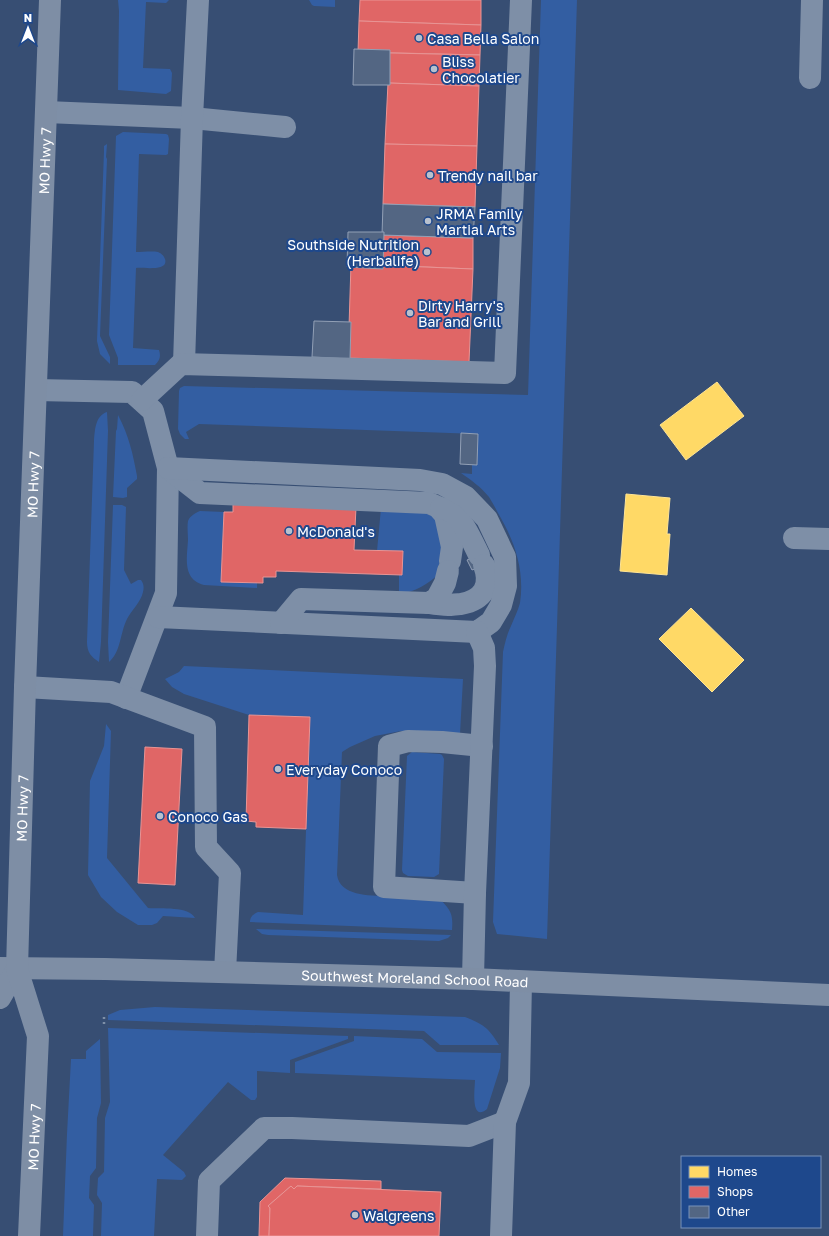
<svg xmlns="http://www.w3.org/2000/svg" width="829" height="1236" viewBox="0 0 829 1236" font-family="'Golos Text',sans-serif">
<rect width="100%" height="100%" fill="#374e73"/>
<g fill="#335ea2">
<polygon points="118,0 169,0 166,3 146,2 143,68 170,69 172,73 171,91 166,94 118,90 119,11"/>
<polygon points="309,0 335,0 335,7 314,6 312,5"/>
<path d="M541,0H577L547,939L497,934L493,922L503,652C505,643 507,634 511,626C514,618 518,611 520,603C525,570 514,540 498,513C495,507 492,502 489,497C481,487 471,480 461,473L472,474V465H477L478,434L199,424L186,432L189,439H185L180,434L178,429L179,391L180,388L184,386L528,395Z"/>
<path d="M123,132L166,134L168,135L169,139L168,154L166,155L139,154L136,252C143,252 152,251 158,252C161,253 164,256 165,259C169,272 143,267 136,268L133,348L159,350C161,356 160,360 155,365H118V358L109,335L116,136Z"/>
<polygon points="107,144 106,157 107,159 100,336 110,357 110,364 100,354 97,341 104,151 104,146"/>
<path d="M107,412L108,431L101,642L99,662C91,657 87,652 87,642L94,441C95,430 95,416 107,412Z"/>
<path d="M118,415C129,436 133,454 137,476V479L127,488V497L123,498L113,497L116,431L117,429Z"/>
<path d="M113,505H122L126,507L124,570L131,584L138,580H141C144,584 144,588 143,592C141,602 131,611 127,619C120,633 121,652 109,662L108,642Z"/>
<path d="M381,508L425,512L433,516L442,531L440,573C428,584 415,592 399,594V575H402L403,551H377Z"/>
<path d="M200,511L224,512L221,581L257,583V588L204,585C182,579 187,558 188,540C188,534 187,527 188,521C190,516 195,513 200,511Z"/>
<path d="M184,666L463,679L460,734L401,731L375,736L350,747L342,752L337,875C341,900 380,895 399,896C413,897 428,899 442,901C452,912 453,916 452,930L250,922C250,917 253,914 258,912L303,915L310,717L249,715L184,694L172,687L165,679L179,672Z"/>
<path d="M106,724L111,731L107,858L148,908C161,909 189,906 195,918L163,916L157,923L152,925H138L117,912L101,897L88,875L90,781L104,746Z"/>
<polygon points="412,752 440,754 442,755 444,759 439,874 434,877 408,876 403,873 402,870 407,756"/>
<polygon points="256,929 451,935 448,938 439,941 268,935 262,934"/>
<path d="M155,1007L465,1017C483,1024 489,1028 499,1045H440L424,1031L108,1020V1015L120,1010Z"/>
<polygon points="108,1028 348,1036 348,1039 290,1060 290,1073 257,1071 257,1097 255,1100 251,1100 228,1082 163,1155 184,1172 186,1176 182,1180 157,1179 154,1236 101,1236 102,1203 97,1195 98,1178 104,1172 105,1118 110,1102"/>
<path d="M354,1036L422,1039L437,1052L501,1053L500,1068L487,1109C470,1123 475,1087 475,1080L295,1073V1062L354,1041Z"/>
<polygon points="100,1039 101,1103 97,1118 96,1168 90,1176 89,1198 94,1205 93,1236 63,1236 67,1134 71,1059 86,1059 86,1051"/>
</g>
<g fill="#ffd966" stroke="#ffe494">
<polygon points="717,382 744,416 686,460 660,425"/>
<polygon points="626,494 670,498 667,534 670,534 667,575 620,571"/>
<polygon points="691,608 744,660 712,692 659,639"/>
</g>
<g fill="#e06666" stroke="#e99494">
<polygon points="360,0 481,0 481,25 359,21"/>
<polygon points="359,21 481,25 480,55 358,52"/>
<polygon points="389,53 480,55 479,86 388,83"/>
<polygon points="388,83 479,86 477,146 385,144"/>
<polygon points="385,144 477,146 475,207 383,204"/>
<polygon points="382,235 473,238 473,269 381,265"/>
<polygon points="351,264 473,269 469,362 348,358"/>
<polygon points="233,503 356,507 354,550 403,551 402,575 276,571 276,577 263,577 263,583 221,582 224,512 233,512"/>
<polygon points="249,715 310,717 306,829 256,827 256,822 246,821"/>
<polygon points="145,747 182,749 175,885 138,883"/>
<polygon points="285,1178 381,1181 381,1189 297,1186 294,1189 291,1186 268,1206 270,1208 269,1236 259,1236 260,1202"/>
<polygon points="291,1186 294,1189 297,1186 441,1192 439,1236 269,1236 270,1208 268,1206"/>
</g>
<g fill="#536683" stroke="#92a0b6">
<polygon points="354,49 390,50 390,85 353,85"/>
<polygon points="383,204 475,207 473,238 382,235"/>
<polygon points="348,232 384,232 383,269 347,267"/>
<polygon points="314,321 351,322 350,359 312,357"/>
<polygon points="461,433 478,434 477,465 460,464"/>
<polygon points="479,555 484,565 472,570 467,560"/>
</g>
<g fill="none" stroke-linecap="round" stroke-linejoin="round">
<polyline stroke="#7e8fa7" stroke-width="2.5" stroke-dasharray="2 3" stroke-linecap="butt" points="104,1017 104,1027"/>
<g stroke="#7e8fa7" stroke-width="22">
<polyline points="810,78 812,0"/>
<polyline points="46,112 192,118 285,127"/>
<polyline points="184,364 192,118 198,0"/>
<polyline points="36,390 132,392 153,411 168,468 166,593 126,698"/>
<polyline points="142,400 181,364 505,373 521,0"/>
<polyline points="168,468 200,493 429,503 438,507 445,515 452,547 450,561"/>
<path d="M441,508C444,509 448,509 450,511C462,517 473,543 479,555"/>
<polyline points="794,538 829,539"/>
<path d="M429,603C435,604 442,605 448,605C452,605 457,604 461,604C483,600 492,586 484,565"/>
<polyline points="158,617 477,632 491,622 501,605 506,586 505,557 487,519 466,497 442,484 420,480 168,468"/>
<polyline points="281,623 301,599 429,603 437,598 445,583 448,571"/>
<polyline points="25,687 111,692 205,727 206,847 230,873 225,972"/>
<polyline points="475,893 384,887 389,746 408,741 442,742 482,746"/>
<polyline points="473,979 475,893 485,666 484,648 477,632"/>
<polyline points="207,1236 209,1181 264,1128 292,1128 469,1136 505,1122"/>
<polyline points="501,1236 505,1122 519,1083 521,982"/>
</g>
<g stroke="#7e8ea5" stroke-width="22">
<path id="s1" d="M0,968L105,969L473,979L829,995"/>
<polyline points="0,998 17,969"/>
<path id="s2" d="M29,1236L38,1036L17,969L25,687L50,0"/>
</g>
</g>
<g fill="#b9c1ce" stroke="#1e488c" stroke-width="1.5">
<circle cx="419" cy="38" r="4"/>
<circle cx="434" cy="69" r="4"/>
<circle cx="430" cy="175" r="4"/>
<circle cx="428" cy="221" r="4"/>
<circle cx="427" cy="252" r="4"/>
<circle cx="410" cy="313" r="4"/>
<circle cx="289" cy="531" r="4"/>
<circle cx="278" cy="769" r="4"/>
<circle cx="160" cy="816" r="4"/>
<circle cx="355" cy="1215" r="4"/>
</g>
<g text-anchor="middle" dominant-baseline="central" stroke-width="4" stroke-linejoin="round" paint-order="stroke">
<g font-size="14" fill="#fff" stroke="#1e488c" text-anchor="start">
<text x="427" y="38">Casa Bella Salon</text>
<text x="442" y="61">Bliss<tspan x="442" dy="16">Chocolatier</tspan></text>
<text x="438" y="175">Trendy nail bar</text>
<text x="436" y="213">JRMA Family<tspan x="436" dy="16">Martial Arts</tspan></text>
<text x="419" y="244" text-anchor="end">Southside Nutrition<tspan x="419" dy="16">(Herbalife)</tspan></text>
<text x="418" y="305">Dirty Harry's<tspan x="418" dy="16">Bar and Grill</tspan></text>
<text x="297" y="531">McDonald's</text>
<text x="286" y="769">Everyday Conoco</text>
<text x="168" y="816">Conoco Gas</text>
<text x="363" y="1215">Walgreens</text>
</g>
<g font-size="14" fill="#fff" stroke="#1e488c">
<text stroke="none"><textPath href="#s2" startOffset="1079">MO Hwy 7</textPath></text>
<text stroke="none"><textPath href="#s2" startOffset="755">MO Hwy 7</textPath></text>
<text stroke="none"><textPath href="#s2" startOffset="431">MO Hwy 7</textPath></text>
<text stroke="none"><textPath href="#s1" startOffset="415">Southwest Moreland School Road</textPath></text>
<text stroke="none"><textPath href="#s2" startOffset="99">MO Hwy 7</textPath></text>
</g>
</g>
<rect x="681" y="1156" width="140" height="72" fill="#1e488c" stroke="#7891ba"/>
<rect x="689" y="1166" width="20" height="12" fill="#ffd966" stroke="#7891ba"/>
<text x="717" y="1176" font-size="12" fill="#ffffff">Homes</text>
<rect x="689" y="1186" width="20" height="12" fill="#e06666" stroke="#7891ba"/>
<text x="717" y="1196" font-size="12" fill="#ffffff">Shops</text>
<rect x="689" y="1206" width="20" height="12" fill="#536683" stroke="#7891ba"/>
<text x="717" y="1216" font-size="12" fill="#ffffff">Other</text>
<g transform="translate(28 28)" stroke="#1e488c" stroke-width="3" paint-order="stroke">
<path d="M0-3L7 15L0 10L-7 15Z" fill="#ffffff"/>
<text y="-6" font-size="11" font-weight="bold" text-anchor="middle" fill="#ffffff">N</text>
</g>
</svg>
